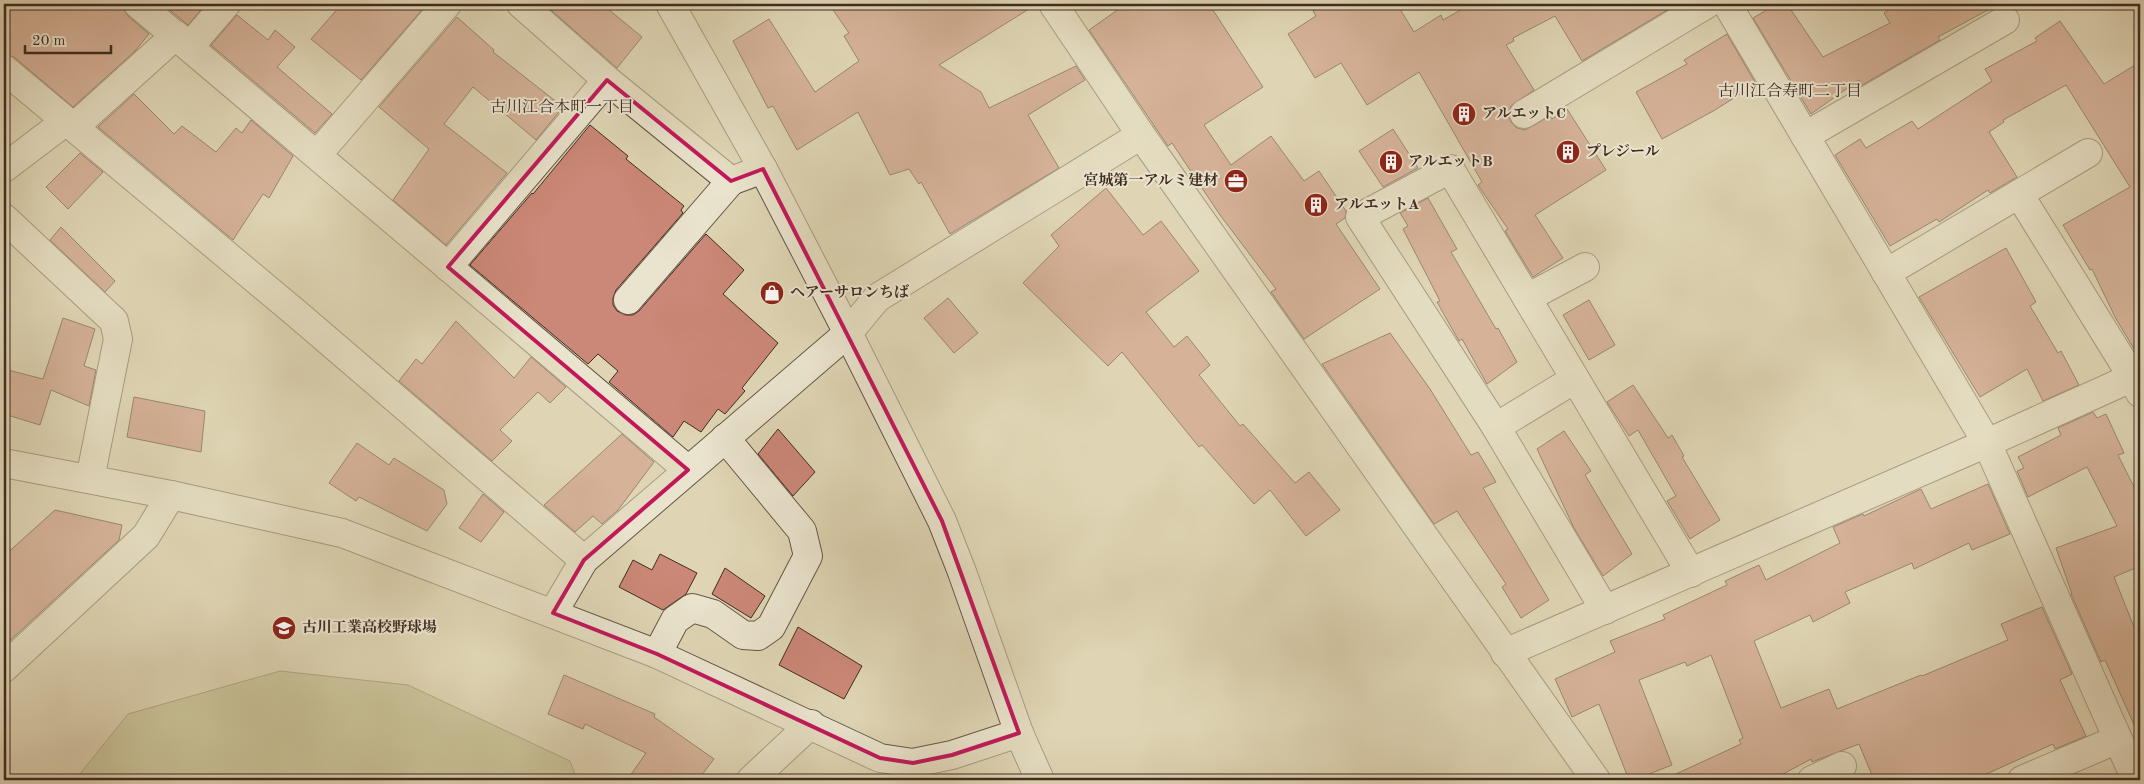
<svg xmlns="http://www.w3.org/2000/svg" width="2144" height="784" viewBox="0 0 2144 784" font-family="'Old Standard TT','Noto Serif JP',serif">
<rect width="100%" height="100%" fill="#dfd5b4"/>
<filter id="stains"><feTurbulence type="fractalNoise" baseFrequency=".004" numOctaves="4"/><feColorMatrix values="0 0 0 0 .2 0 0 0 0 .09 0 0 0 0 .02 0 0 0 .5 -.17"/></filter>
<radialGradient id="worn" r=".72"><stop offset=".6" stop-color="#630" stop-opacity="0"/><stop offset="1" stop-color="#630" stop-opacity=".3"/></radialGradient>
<polygon fill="#babb87" stroke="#7d7454" points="280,671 408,685 570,761 577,780 75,780 128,714"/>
<g fill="#cb8777" stroke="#402c21">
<polygon points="4,4 123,4 124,10 128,16 149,34 135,51 73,107 14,57 4,54"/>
<polygon points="162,4 206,4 188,25"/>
<polygon points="342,4 427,4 361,80 311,39"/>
<polygon points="544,4 602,4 642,37 617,68"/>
<polygon points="829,4 1037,4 939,65 981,92 989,108 1076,66 1085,80 1028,115 1059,168 950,234 921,182 919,184 909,169 890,175 858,112 797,150 773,106 768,108 733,41 769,19 815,92 859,61 844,36 849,33"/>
<polygon points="1126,4 1209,4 1263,87 1204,125 1231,165 1271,136 1304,181 1319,171 1346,211 1345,218 1336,224 1380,289 1304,339 1271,292 1276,289 1220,215 1172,143 1168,146 1089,30"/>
<polygon points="1326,4 1397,4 1414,32 1441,15 1443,20 1471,4 1677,4 1582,61 1555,16 1513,38 1514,41 1506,45 1534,90 1511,106 1508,115 1511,122 1517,128 1525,130 1550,116 1552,119 1567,109 1606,170 1535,215 1563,258 1533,277 1505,231 1508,229 1478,185 1482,182 1419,72 1367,105 1341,63 1315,78 1288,34 1316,16 1313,11"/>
<polygon points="1777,4 1787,4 1823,57 1890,23 1884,13 1899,4 1999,4 1938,37 1940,40 1862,85 1859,80 1811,114 1753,18"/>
<polygon points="237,15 268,40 275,30 295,47 277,67 332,114 315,133 211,45"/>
<polygon points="457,17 494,50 493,52 563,107 536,140 473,87 444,124 507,173 446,245 393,200 429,149 379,107"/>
<polygon points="2060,21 2104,84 2140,62 2140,359 2115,317 2092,269 2090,270 2063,225 2130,187 2066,85 2003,120 2004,122 1989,132 2017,177 1990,193 1988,190 1939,222 1937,219 1890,246 1835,155 1860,139 1866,148 1912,121 1918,129 1992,81 1985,69 2037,41 2035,38"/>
<polygon points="1727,34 1756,84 1715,110 1662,139 1636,92 1687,64 1684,60"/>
<polygon points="134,94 174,134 182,126 216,152 236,128 242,133 251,120 293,156 269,198 263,194 233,240 98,127"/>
<polygon points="590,125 628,156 626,159 684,206 681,210 683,213 616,290 613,298 613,305 617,311 626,315 633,315 639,311 706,234 744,270 723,294 778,343 742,388 745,391 725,414 718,409 701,432 684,421 673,437 609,382 618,371 598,354 588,364 470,265 532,193 533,194"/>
<polygon points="1393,129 1418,168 1383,187 1359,151"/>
<polygon points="80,153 103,172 68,209 46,187"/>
<polygon points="1106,188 1143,235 1161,221 1199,271 1146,312 1174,347 1187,336 1210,365 1199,375 1240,426 1243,424 1295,483 1309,472 1340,510 1306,536 1270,490 1254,504 1202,445 1199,447 1122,352 1108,366 1023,283 1059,246 1051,235"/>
<polygon points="1428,198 1457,249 1451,252 1496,329 1498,328 1517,362 1487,384 1462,339 1459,341 1437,302 1440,301 1403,229 1408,226 1400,213"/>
<polygon points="61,227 115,281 105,292 50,240"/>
<polygon points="2006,248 2036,302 2030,306 2058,353 2061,351 2079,385 2043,401 2027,369 1980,397 1919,297"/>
<polygon points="948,298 978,333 954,353 924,318"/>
<polygon points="1589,300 1615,345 1589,360 1563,315"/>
<polygon points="63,318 95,329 84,366 96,370 89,406 51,390 40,425 4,414 4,369 43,379"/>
<polygon points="456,321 514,378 531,357 566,387 550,403 538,392 500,430 512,441 492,461 399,381 416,359 422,364"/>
<polygon points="1390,333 1430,389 1471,455 1478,452 1496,482 1483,488 1549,600 1521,618 1502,587 1506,584 1457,511 1434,524 1322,364"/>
<polygon points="1633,385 1668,438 1672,435 1684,456 1682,457 1720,520 1690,539 1667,501 1676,496 1638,430 1629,436 1607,402"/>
<polygon points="134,397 205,411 201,452 127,437"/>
<polygon points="2093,412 2097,418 2106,414 2124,453 2118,455 2140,499 2140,572 2138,567 2114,577 2140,642 2140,738 2105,660 2101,662 2071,594 2072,594 2056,548 2117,526 2087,467 2028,497 2017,471 2024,468 2018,457 2061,435 2058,428"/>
<polygon points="778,429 815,472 793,496 758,454"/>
<polygon points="1564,431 1591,471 1585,475 1632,554 1603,576 1574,528 1537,449"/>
<polygon points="622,434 654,462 618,510 602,524 593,516 575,532 544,505"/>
<polygon points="357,443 389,465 394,458 444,490 447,504 427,531 359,497 356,501 329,483"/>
<polygon points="1988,484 2010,534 1972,550 1969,543 1914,569 1912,563 1845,592 1850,603 1813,622 1810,615 1754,641 1781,708 1829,689 1837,709 1921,675 1922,676 2008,640 2001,624 2042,607 2072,674 2060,680 2086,736 2055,749 2053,744 1973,780 1874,780 1859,744 1812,762 1811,759 1772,780 1663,780 1741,744 1739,740 1743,738 1711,655 1687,666 1685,662 1639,680 1672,765 1634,780 1629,780 1599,704 1572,717 1555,679 1615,652 1610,641 1665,619 1663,615 1727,585 1725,581 1759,565 1766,580 1840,543 1833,527 1863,514 1864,516 1921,489 1931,509"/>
<polygon points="483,494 504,512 481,542 459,528"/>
<polygon points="55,510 122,525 119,540 4,646 4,556"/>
<polygon points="660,554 697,573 686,594 663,610 619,587 633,560 652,570"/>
<polygon points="725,568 765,596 751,618 712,594"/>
<polygon points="798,627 862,666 844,699 779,665"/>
<polygon points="564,675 655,714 654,717 714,759 698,780 627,780 646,753 585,724 583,729 548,714"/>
</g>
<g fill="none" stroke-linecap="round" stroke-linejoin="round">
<g stroke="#685646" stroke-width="30">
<g id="minor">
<polyline points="138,4 688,470"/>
<polyline points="521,4 607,80 731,181 763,169"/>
<polyline points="670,4 763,169 848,333 942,521 962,572 1019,733"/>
<polyline points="1053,4 1141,135 1596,780"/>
<polyline points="1727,4 1987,443 2136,780"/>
<polyline points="189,47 226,4"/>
<polyline points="4,69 297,314 584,560 553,613"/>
<polyline points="1524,114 1707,4"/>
<polyline points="74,127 176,35"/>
<polyline points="1805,136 2005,20"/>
<polyline points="317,155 447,4"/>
<polyline points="4,168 66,121"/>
<polyline points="2019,194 2133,378 2140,393"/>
<polyline points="4,218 114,321 118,339 90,479"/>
<polyline points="448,267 607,80"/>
<polyline points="1886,273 2088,153"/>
<polyline points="1527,298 1585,267"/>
<polyline points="628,300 731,181"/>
<polyline points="1496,427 1575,379"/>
<polyline points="4,463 171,495 342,533 657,654 880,758 913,763 952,755 1019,733 1040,780"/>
<polyline points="584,560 848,333 877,298 1141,135"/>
<polyline points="1605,610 1496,427 1360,217 1450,169 1691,573"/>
<polyline points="1505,653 1987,443 2140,374"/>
<polyline points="657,654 675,620 692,608 713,614 743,635 758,636 771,627 808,556 802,531 725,438"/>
<polyline points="4,668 146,536 171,495"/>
<polyline points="751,780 811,724"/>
<polyline points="1812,780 1842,766"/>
<polyline points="2022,780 2118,739"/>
</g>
</g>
<use href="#minor" stroke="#eae4ce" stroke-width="28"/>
</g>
<path d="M0 0H2144V784H0ZM607,80L731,181L763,169L942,521L1019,733L952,755L913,763L880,758L657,654L553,613L584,560L688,470L448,267Z" fill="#dfd5b4" fill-opacity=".55" fill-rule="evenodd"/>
<path fill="none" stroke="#c2185b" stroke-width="4" stroke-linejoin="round" d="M607,80L731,181L763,169L942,521L1019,733L952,755L913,763L880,758L657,654L553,613L584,560L688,470L448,267Z"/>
<defs>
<g id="building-disc" transform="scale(1.25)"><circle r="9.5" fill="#8f2418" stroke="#eae4ce"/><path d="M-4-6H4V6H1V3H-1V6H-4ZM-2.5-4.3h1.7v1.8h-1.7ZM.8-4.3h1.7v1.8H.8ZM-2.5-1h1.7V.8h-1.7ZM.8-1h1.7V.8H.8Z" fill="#fff"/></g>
<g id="office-disc" transform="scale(1.25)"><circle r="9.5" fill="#8f2418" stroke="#eae4ce"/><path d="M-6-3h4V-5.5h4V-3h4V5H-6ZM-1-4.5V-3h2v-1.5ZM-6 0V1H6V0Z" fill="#fff"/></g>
<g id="shop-disc" transform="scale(1.25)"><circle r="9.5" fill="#8f2418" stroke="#eae4ce"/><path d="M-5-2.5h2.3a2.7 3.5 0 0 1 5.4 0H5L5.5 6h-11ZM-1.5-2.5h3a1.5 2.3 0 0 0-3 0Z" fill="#fff"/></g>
<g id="school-disc" transform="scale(1.25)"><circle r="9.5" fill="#8f2418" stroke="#eae4ce"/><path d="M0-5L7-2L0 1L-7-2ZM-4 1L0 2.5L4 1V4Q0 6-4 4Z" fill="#fff"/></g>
</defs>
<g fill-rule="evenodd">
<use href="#building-disc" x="1464" y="114"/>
<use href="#building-disc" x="1568" y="152"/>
<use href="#building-disc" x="1391" y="162"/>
<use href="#office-disc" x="1236" y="181"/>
<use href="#building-disc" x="1316" y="205"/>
<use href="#shop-disc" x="772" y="293"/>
<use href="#school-disc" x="284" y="628"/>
</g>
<g text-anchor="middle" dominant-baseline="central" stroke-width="4" stroke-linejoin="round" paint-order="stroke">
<g font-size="15" font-weight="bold" fill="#402c21" stroke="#eae4ce" text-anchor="start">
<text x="1482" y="114">アルエットC</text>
<text x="1586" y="152">プレジール</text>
<text x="1408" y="162">アルエットB</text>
<text x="1218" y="181" text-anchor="end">宮城第一アルミ建材</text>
<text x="1334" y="205">アルエットA</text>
<text x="790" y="293">ヘアーサロンちば</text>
<text x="302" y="628">古川工業高校野球場</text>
</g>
<g font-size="16" fill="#402c21" stroke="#eae4ce">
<text x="1790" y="92">古川江合寿町二丁目</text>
<text x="562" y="108">古川江合本町一丁目</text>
</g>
</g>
<rect width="2144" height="784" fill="none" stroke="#dfd5b4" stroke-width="20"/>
<rect x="5" y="5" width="2134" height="774" fill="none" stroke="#402c21" stroke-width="2.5"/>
<rect x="10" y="10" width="2124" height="764" fill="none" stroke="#402c21"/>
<path d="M25 45v8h86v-8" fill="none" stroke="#402c21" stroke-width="2.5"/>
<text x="32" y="45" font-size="15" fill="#402c21" stroke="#eae4ce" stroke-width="4" paint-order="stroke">20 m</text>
<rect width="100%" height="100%" filter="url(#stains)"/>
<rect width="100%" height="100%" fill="url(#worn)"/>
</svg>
